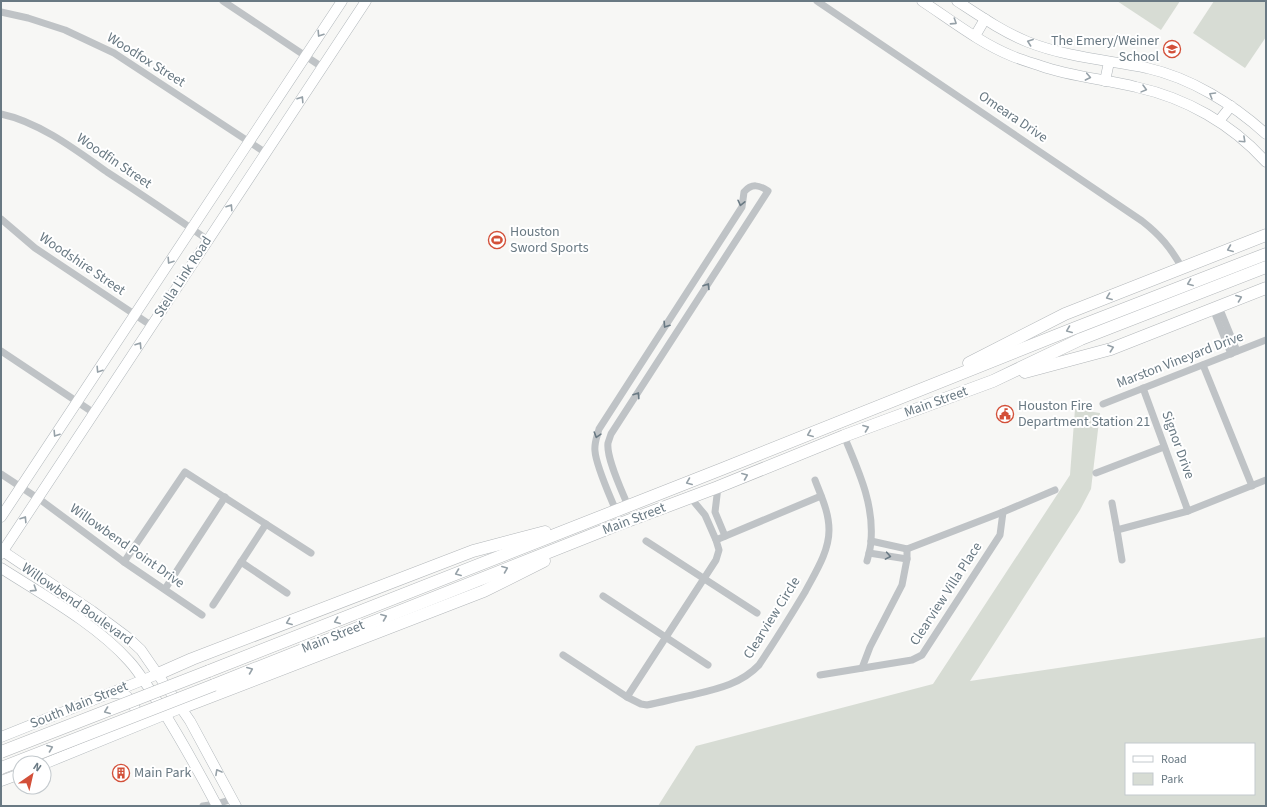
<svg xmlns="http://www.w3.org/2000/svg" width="1267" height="807" viewBox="0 0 1267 807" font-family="'Source Sans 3',sans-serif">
<rect width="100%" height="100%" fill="#f7f7f5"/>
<g fill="#d7dcd4" fill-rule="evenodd">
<polygon points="1117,1 1180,1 1161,30"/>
<polygon points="1214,1 1266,1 1266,37 1245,68 1193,33"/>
<path d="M1075,409L1100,413L1091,489L1080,510L970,681L1266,637V806H658L696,746L933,684L1070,475ZM1126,744H1254V794H1126Z"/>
</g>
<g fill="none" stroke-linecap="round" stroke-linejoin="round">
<g stroke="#b1b7bb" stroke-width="11">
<g id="secondary">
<path d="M922,1C951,20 980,43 1012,56C1022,60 1032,63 1041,66C1072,77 1105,79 1136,87C1186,98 1232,124 1266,162"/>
<path d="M957,1C980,16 1003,32 1028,42C1066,57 1107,60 1147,68C1191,78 1233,104 1266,134"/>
<polyline points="975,36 985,19"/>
<polyline points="1105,81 1109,62"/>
<polyline points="1219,121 1231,106"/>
<polyline points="1,517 342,1"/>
<polyline points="1,550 92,611 127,637 141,650 190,721 236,806"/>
<polyline points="1,554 366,1"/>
<path d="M1,568C43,595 96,624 129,661C141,674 150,690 160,706C180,738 199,772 217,806"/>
<path d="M113,693C130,694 129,698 137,712L136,721"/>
<polyline points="1,737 158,674"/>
<polyline points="44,764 181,708"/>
<polyline points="1,781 20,774"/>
</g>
</g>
<g stroke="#b2b6b9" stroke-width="13">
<g id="trunk">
<polyline points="969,363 1065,314 1266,235"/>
<polyline points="1025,372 1111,349 1266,288"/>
<polyline points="209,671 722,469 1075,328 1266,254"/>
<polyline points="158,674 192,659 473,551 545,532"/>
<polyline points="214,685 617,525 718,487 844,436 993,381 1081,339 1266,267"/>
<polyline points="181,708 484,591 544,561"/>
</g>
</g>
<g stroke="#bfc3c6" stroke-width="7">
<polyline points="223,1 322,67"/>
<path d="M817,1L1142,221C1160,235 1171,248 1182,268"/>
<polyline points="1,12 28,18 65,30 114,53 266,153"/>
<path d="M1,114C39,122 76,150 107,172C141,194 175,217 208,240"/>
<polyline points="1,219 35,248 152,326"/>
<polyline points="1219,307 1237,351"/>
<polyline points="1213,309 1231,354"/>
<polyline points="1,351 94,413"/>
<polyline points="1203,365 1252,486"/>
<polyline points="1143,388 1188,511"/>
<polyline points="1103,404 1266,340"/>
<path d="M844,436C858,470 874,503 871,540C871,547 869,554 867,561"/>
<polyline points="1096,473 1164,447"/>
<polyline points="1,474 42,501 124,562 202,615"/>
<polyline points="718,487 715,512 725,536"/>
<polyline points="1112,503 1117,530 1122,560"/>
<path d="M616,511C610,496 596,466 595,451C594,443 597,437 599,429L742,207L744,192C752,183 759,185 768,191L611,434C610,437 609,440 608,443C606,458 622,491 628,506"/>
<polyline points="1117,530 1188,511 1266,480"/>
<polyline points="716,540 821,496"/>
<polyline points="646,541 757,613"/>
<polyline points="871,541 907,549 1003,512 1055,490"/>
<polyline points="869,553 907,559"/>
<polyline points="124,562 185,472 311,553"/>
<polyline points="241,562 287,593"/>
<polyline points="165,589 225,497"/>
<polyline points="603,596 708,665"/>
<polyline points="213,605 266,524"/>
<path d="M563,655L627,697L641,704L647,705C662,702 677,698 692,695C717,689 741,684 759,665C775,641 790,617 805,592C815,573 829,552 829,530C829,512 821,496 815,480"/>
<polyline points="862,668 870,647 902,585 907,559 907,549"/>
<polyline points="820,675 912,660 922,655 1000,535 1003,512"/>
<polyline points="627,697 716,560 719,550 716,540 705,515 690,497"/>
<polyline points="203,806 216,804 233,799"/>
</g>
<use href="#secondary" stroke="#fff" stroke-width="10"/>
<use href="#trunk" stroke="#fff" stroke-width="12"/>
<g stroke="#b2b6b9" stroke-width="13" stroke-linecap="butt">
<g id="trunk-bridge">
<polyline points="1,752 209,671"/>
<polyline points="1,768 214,685"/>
</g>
</g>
<use href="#trunk-bridge" stroke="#fff" stroke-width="12"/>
</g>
<defs><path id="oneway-chevron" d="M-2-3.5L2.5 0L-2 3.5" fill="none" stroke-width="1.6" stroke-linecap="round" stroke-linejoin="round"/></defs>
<g stroke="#96a1a8">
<use href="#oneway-chevron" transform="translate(954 22) rotate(33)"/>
<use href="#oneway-chevron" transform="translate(320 34) rotate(123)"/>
<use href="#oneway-chevron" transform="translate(1030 42) rotate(-160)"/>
<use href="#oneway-chevron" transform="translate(1088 77) rotate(11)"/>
<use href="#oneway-chevron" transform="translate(1144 89) rotate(15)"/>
<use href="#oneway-chevron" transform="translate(1212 95) rotate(-149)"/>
<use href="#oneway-chevron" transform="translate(301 99) rotate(-57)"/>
<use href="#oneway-chevron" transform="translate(1243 140) rotate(43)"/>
<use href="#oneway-chevron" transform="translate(230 207) rotate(-57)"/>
<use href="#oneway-chevron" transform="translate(1230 249) rotate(158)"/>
<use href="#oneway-chevron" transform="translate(170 261) rotate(123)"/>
<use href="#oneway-chevron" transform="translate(1190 283) rotate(159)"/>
<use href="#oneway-chevron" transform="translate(1109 297) rotate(159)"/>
<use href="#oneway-chevron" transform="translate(1239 298) rotate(-21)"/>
<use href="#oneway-chevron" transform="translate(1069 330) rotate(158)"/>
<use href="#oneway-chevron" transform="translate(139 345) rotate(-57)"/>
<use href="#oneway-chevron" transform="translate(1111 348) rotate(-19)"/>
<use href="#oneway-chevron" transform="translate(99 370) rotate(123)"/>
<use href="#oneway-chevron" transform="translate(866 428) rotate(-21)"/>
<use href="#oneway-chevron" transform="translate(56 434) rotate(123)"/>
<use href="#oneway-chevron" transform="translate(810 434) rotate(158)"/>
<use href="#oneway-chevron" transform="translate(745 476) rotate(-22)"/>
<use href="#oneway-chevron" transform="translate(689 482) rotate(158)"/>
<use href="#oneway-chevron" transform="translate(24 519) rotate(-57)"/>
<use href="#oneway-chevron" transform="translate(505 569) rotate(-22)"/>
<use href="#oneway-chevron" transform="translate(458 573) rotate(159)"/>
<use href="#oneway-chevron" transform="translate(34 589) rotate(33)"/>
<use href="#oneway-chevron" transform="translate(384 617) rotate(-22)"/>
<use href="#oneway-chevron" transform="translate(337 621) rotate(159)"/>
<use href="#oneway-chevron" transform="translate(289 622) rotate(159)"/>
<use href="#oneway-chevron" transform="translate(250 670) rotate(-22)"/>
<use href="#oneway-chevron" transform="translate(107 711) rotate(159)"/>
<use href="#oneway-chevron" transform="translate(50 748) rotate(-21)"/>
<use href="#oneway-chevron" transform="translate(218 772) rotate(-119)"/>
</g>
<g stroke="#697983">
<use href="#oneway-chevron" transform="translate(741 203) rotate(103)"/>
<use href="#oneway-chevron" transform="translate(707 286) rotate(-58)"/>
<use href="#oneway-chevron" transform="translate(666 325) rotate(123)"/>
<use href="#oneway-chevron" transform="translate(637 395) rotate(-57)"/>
<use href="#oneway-chevron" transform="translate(597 435) rotate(107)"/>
<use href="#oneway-chevron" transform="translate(888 556) rotate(10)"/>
</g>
<defs>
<g id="school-ring" transform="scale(0.9)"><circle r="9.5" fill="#fff" stroke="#d35039" stroke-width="1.5"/><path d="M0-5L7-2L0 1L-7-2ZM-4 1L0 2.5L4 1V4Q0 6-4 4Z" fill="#d35039"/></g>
<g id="stadium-ring" transform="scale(0.9)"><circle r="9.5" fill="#fff" stroke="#d35039" stroke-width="1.5"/><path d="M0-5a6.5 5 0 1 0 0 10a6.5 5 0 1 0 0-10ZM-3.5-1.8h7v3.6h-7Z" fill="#d35039"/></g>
<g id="civic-ring" transform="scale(0.9)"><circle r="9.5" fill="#fff" stroke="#d35039" stroke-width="1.5"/><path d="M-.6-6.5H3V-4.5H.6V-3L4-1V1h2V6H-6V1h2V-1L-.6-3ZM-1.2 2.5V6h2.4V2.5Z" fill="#d35039"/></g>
<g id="building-ring" transform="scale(0.9)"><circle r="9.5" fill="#fff" stroke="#d35039" stroke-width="1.5"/><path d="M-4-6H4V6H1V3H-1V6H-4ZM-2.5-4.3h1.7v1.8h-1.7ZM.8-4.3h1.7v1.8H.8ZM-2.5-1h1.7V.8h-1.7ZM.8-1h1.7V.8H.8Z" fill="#d35039"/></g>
</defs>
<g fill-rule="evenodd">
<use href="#school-ring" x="1172" y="49"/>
<use href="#stadium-ring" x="497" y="240"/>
<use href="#civic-ring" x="1005" y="414"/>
<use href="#building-ring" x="121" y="773"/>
</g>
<g text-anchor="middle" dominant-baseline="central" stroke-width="4" stroke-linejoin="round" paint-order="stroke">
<g font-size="14" fill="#697983" stroke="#fff" text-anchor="start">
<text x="1159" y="41" text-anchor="end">The Emery/Weiner<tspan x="1159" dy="16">School</tspan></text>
<text x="510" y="232">Houston<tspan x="510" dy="16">Sword Sports</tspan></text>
<text x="1018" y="406">Houston Fire<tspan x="1018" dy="16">Department Station 21</tspan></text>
<text x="134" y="773">Main Park</text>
</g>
<g font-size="14" fill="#697983" stroke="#fff">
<text transform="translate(146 60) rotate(32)">Woodfox Street</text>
<text transform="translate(1013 117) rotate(34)">Omeara Drive</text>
<text transform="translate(114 161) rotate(34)">Woodfin Street</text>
<text transform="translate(82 264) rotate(34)">Woodshire Street</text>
<text transform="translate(183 277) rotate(-57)">Stella Link Road</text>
<text transform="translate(1180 360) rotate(-21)">Marston Vineyard Drive</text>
<text transform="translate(936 402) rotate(-20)">Main Street</text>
<text transform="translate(1178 445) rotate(70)">Signor Drive</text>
<text transform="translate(634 519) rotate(-21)">Main Street</text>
<text transform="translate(127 546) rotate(35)">Willowbend Point Drive</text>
<text transform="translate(946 594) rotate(-57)">Clearview Villa Place</text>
<text transform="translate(77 604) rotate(35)">Willowbend Boulevard</text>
<text transform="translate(772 618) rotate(-58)">Clearview Circle</text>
<text transform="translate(333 637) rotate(-22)">Main Street</text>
<text transform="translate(79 705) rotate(-22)">South Main Street</text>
</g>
</g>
<rect width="1267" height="807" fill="none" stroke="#697983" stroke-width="4"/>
<rect x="1125" y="743" width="130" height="52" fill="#ffffff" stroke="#c3c9cd"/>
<rect x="1133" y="756" width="20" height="6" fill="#ffffff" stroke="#c3c9cd"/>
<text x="1161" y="763" font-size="12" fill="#697983">Road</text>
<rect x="1133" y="773" width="20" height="12" fill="#d7dcd4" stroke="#c3c9cd"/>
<text x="1161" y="783" font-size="12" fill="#697983">Park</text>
<g transform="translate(32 775) rotate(34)"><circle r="19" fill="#ffffff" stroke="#c3c9cd"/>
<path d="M0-3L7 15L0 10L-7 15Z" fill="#d35039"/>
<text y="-6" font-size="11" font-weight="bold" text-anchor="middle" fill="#697983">N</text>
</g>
</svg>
